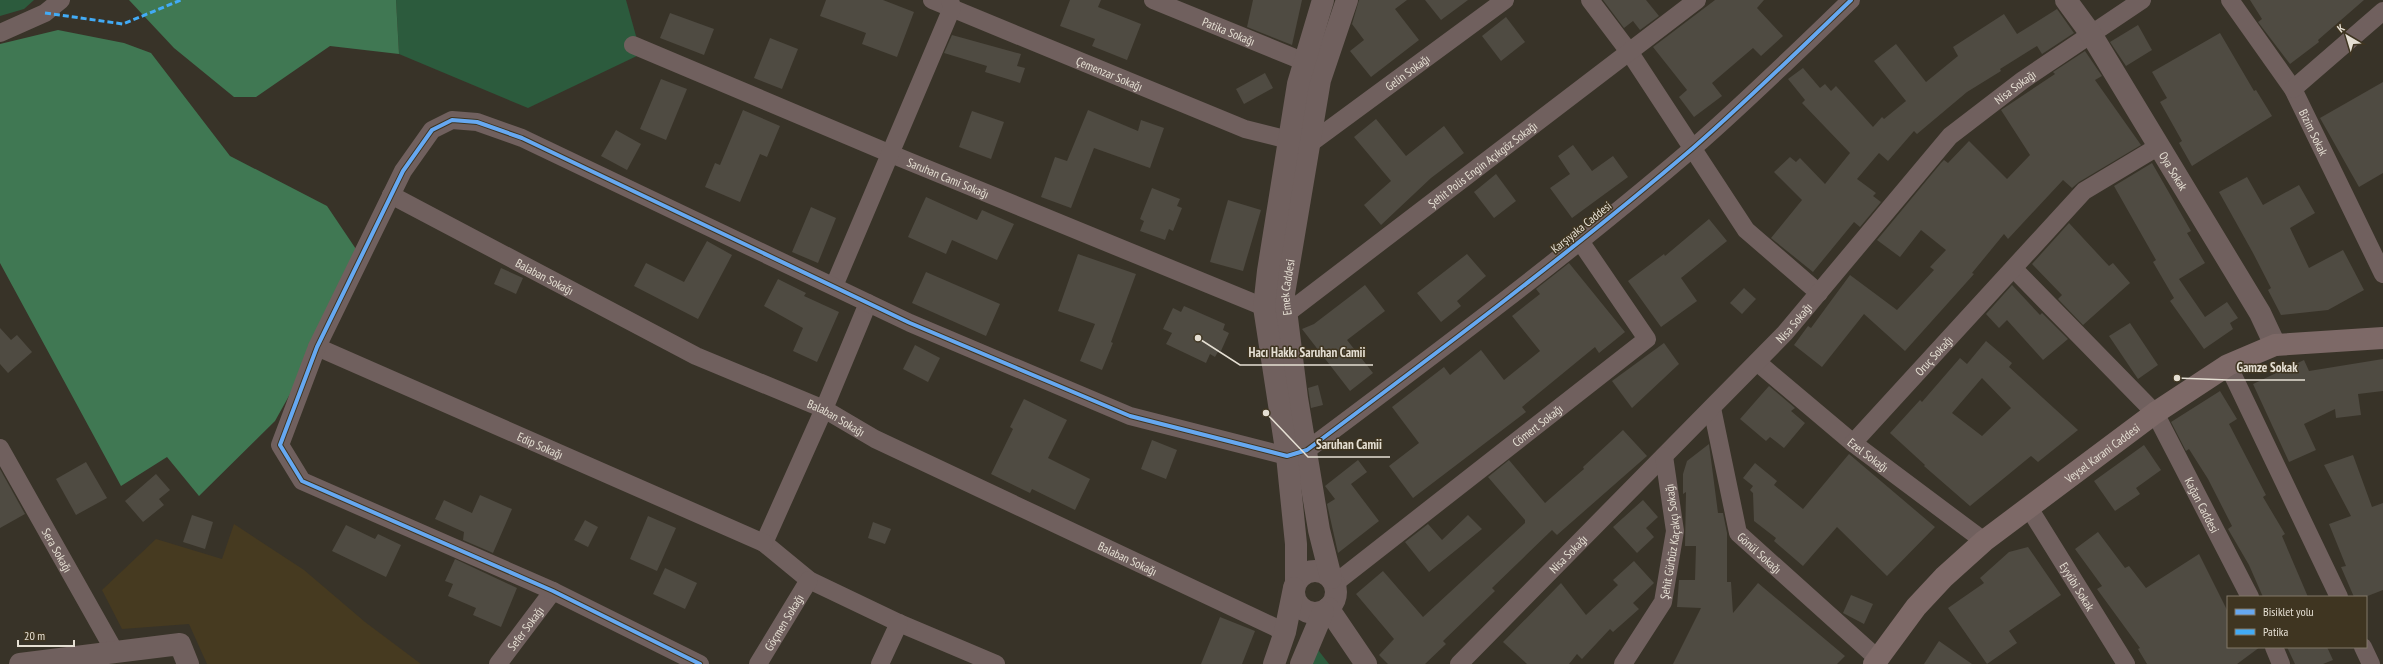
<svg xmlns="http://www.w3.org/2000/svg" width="2383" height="664" viewBox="0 0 2383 664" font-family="'PT Sans Narrow',sans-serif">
<rect width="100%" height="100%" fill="#383328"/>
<polygon fill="#463a20" points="234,524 304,570 365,622 421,664 207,664 189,624 122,629 102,590 156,539 222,559"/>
<g fill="#2c5b3d">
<polygon points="0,0 34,0 24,9 0,16"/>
<polygon points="396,0 626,0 641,54 528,108 399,54"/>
<polygon points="1315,646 1329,664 1306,664"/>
</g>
<g fill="#407853">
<polygon points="129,0 396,0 399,54 330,46 256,97 234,97 174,48"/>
<polygon points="58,30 124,43 151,53 230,156 327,206 364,261 275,421 199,496 167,457 121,486 0,263 0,44"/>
</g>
<g fill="#4f4b42" fill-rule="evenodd">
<polygon points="826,0 883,0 914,12 897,57 862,44 866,33 820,16"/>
<polygon points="1070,0 1101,0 1098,7 1141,24 1127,60 1092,46 1095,39 1060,26"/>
<polygon points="1253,0 1302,0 1292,45 1247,27"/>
<polygon points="1359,0 1407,0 1395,9 1419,40 1371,77 1350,51 1364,40 1352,24"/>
<polygon points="1425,0 1468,0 1441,20"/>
<polygon points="1603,0 1646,0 1659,16 1640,30 1633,21 1624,28"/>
<polygon points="1715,0 1764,0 1757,8 1783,36 1761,56 1753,48 1712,83 1722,96 1694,117 1679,97 1687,90 1653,47"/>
<polygon points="2250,0 2364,0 2318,40 2319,42 2290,64 2258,22 2262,19"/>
<polygon points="2057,9 2074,33 2042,54 2037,46 2000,69 2001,71 1967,92 1917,134 1914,131 1888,161 1879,153 1857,179 1876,193 1873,196 1881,202 1860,227 1854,222 1813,272 1771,238 1802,200 1774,172 1790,157 1796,162 1800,158 1825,184 1850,153 1802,103 1805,100 1788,79 1803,68 1820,88 1825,84 1831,91 1836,86 1873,127 1882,117 1884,119 1906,101 1874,61 1896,44 1926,82 1958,56 1953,47 2004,14 2017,34"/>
<polygon points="670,13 714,29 704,55 660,38"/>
<polygon points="1506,17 1525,42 1501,61 1482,36"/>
<polygon points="2138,25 2152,50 2126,66 2110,42"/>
<polygon points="2220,33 2254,91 2256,90 2272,116 2192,166 2179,143 2182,141 2160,102 2167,98 2152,72"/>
<polygon points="952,35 1021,54 1017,66 1025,68 1020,83 985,72 987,66 944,53"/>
<polygon points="770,38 798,49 782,89 754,78"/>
<polygon points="2085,51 2102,76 2095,80 2141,145 2079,182 2072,188 2063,180 2008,239 2004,234 1972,273 1974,274 1905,351 1864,314 1822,367 1794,345 1808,326 1811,328 1850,275 1897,310 1934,270 1930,267 1946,250 1921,230 1900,257 1877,240 1941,163 1944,160 1948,163 1969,141 2007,179 2030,155 2001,110 2055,74 2053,72"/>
<polygon points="1265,73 1273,88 1244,104 1236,89"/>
<polygon points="661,79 687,89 666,140 640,129"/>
<polygon points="2383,82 2383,173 2359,187 2320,118"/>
<polygon points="743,110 780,126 767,157 760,154 740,202 705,187 715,163 720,165"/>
<polygon points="1088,110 1138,131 1141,120 1164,128 1150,168 1094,148 1071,208 1041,197 1055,157 1067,161"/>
<polygon points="972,111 1004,122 991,159 959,147"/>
<polygon points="1376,119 1406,156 1444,126 1464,153 1431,178 1381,225 1364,205 1391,181 1354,137"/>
<polygon points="616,130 641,144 627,170 601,156"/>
<polygon points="1573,145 1592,171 1613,156 1628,177 1572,218 1550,188 1570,174 1558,156"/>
<polygon points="2152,163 2191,231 2187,233 2205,263 2179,279 2205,317 2227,302 2238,318 2230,323 2233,329 2204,349 2170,301 2174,298 2153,262 2156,260 2114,186"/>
<polygon points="1496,174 1516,201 1494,218 1474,192"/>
<polygon points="2247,177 2263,205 2299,185 2315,213 2290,228 2309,268 2343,250 2364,290 2328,310 2281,315 2268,290 2271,288 2253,253 2219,192"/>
<polygon points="1152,188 1180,199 1177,206 1182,208 1173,231 1169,229 1165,240 1140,231 1144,221 1140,219"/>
<polygon points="926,197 977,220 982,210 1014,224 997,260 952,240 946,254 908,237"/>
<polygon points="1228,200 1261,210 1243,271 1210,262"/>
<polygon points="811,207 836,218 818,263 792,252"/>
<polygon points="1709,219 1727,241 1681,278 1697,301 1661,327 1628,281 1664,254 1665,256"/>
<polygon points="2069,223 2109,266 2113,263 2130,283 2083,325 2058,299 2062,295 2032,264"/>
<polygon points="707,241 732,255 698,319 634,286 646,263 684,282"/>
<polygon points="1078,254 1136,274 1111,342 1113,343 1102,370 1080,361 1095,324 1058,311"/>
<polygon points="1467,254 1486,276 1457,301 1461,306 1441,322 1417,293"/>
<polygon points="1569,263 1625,332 1599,353 1595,347 1522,407 1526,412 1413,498 1389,466 1419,443 1392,407 1444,367 1450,375 1481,350 1504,380 1540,351 1512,316 1540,294 1536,289"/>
<polygon points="501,268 523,278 516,294 494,284"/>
<polygon points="926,272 1000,304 986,336 912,303"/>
<polygon points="778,279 806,293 804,296 839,312 817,362 793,351 803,328 764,306"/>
<polygon points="1365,285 1385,311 1347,340 1373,373 1350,391 1302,329 1314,324"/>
<polygon points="2012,285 2040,315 2042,313 2068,339 2043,360 2007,320 1999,328 1986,314"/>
<polygon points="1744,288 1756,299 1742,314 1730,303"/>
<polygon points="1184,306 1225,324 1223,330 1229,333 1221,351 1219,350 1215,357 1210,354 1206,363 1166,344 1172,333 1163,329 1173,308 1181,312"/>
<polygon points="2130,323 2158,365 2138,379 2109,336"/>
<polygon points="0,328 11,340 17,335 32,352 8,373 0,364"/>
<path d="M1986,341L2012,363L2009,367L2078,430L2038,462L2031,456L1970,506L1924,466L1925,465L1890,433L1920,400L1922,402L1960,358L1967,364ZM1982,378L2011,408L1982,436L1952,413Z"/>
<polygon points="1664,343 1679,364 1632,408 1612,381"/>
<polygon points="915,345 940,358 928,382 903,369"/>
<polygon points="2383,359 2383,391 2358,394 2361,415 2336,418 2335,409 2304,424 2316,450 2289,462 2253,384 2304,360 2309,371"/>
<polygon points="1318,385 1323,405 1311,408 1308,388"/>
<polygon points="1769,386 1795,408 1791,411 1805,423 1784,448 1770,437 1766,441 1740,419"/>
<polygon points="2220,391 2237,419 2229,424 2266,495 2263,497 2285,534 2282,536 2308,597 2263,597 2249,565 2228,529 2232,526 2208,479 2189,449 2186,451 2171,422"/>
<polygon points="1024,399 1067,420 1048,458 1090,479 1075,510 1032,489 1030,493 991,474 1013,429 1010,427"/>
<polygon points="1623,430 1647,456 1557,535 1552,530 1492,588 1495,591 1443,641 1446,644 1425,664 1388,664 1379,655 1394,639 1356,594 1383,571 1423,617 1525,523 1525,520 1488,477 1509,460 1545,503 1584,469 1583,467"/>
<polygon points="1152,440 1177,450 1166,479 1141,469"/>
<polygon points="1709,444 1718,513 1723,513 1727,533 1727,582 1731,582 1733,613 1758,583 1845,656 1837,664 1673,664 1701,608 1677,607 1679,580 1695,580 1696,546 1685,546 1686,492 1683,494 1683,474 1687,461"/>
<polygon points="2144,445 2161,470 2136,488 2140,494 2115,511 2094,481"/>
<polygon points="1849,454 1935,527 1887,576 1837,527 1803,566 1774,541 1776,538 1754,521 1753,493 1750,490 1753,486 1743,478 1755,463 1777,481 1774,485 1803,509"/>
<polygon points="2353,455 2372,507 2383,503 2383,590 2365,597 2354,597 2341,567 2346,566 2329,524 2351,516 2324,465"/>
<polygon points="1358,460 1367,472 1351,484 1379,521 1338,553 1327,504 1335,499 1325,486"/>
<polygon points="86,462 107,498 76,515 56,479"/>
<polygon points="0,469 25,514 0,528"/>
<polygon points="156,474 170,490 159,499 164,505 143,522 125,501"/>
<polygon points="480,495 512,509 493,553 463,540 464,532 435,519 444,500 472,513"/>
<polygon points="1643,500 1658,517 1646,528 1654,537 1637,553 1613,527"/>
<polygon points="192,515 213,522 205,549 183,542"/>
<polygon points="1468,515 1482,529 1429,572 1405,542 1428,524 1442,540"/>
<polygon points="648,516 676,528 657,571 630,559"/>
<polygon points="585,520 598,527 588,547 574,540"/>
<polygon points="873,522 891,529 885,544 868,538"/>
<polygon points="346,525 375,539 378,534 401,545 386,577 332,551"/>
<polygon points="2098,532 2125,568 2129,566 2146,588 2199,554 2228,612 2228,647 2260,647 2237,664 2147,664 2138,649 2140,648 2097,589 2102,586 2075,549"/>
<polygon points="2028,547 2061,595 2009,631 2017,643 1987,664 1948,608 1984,583 1980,578 2009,552"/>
<polygon points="455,559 517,588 501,627 473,615 476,608 448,596 453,584 445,581"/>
<polygon points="1634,561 1654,583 1633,603 1639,609 1613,632 1610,629 1582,659 1577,654 1569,664 1527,664 1503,642 1561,583 1586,615 1618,585 1613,580"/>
<polygon points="665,568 697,583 685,609 653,594"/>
<polygon points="1851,595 1873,604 1864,624 1843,613"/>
<polygon points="1220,617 1255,631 1242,664 1201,664"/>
<polygon points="1939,641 1972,664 1924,664"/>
<polygon points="2287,647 2327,647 2333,660 2323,664 2295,664"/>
</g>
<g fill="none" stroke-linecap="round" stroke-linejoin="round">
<g stroke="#70605e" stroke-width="18">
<path id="s1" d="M932,0L1245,129L1289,140"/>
<path id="s2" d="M1153,0L1305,62"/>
<polyline points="1590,0 1630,53 1746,230 1819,293"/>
<path id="s3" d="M2230,0L2293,89L2383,274"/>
<polyline points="0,33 45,13 61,0"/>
<path id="s4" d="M633,45L891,154L1264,307"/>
<polyline points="2293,89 2383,11"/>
<path id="s5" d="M1308,145L1505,0"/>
<path id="s6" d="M391,195L696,356L824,409L875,439L1285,632"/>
<path id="s7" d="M2014,269L2155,413L2250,597"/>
<polyline points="834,286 952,8 950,0"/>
<polyline points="868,303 824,409 764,543 809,580 899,623 996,664"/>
<path id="s8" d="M1286,314L1697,0"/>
<path id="s9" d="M317,347L764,543"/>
<path id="s10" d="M1757,362L1853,443L1984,541"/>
<polyline points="2228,365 2339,597"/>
<path id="s11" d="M1712,408L1738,533L1877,658"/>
<path id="s12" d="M1853,443L2084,191L2159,146"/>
<path id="s13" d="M0,448L115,652"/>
<path d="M1307,450C1438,352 1569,254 1693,148C1747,101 1799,50 1851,0"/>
<path id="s14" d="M2029,508L2126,664"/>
<path id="s15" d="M1334,584L1647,339L1580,241"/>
<polyline points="2274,647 2281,664"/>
<polyline points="2363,647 2371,664"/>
<path id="s16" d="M498,664L553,591"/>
<polyline points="700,664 553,591 302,481 280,445 317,347 403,171 432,130 452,120 477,122 522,138 910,323 1130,416 1287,456"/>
<path id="s17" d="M758,664L809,580"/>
<polyline points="880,664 899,623"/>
<path id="s18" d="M1459,664L1785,333L1950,136L2023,80L2142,0"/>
<path id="s19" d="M1623,664L1663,602L1675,531L1664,456"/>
</g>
<g stroke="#70605e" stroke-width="22">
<path id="s20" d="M2066,0L2091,34L2260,313L2275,345"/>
<circle cx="1315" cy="592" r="21"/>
<path id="s21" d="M1331,578L1319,530L1297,398L1284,294L1320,80L1347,0"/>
<polyline points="1296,581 1296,544 1287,456 1264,307 1268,271 1298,84 1323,0"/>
<polyline points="1328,608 1366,664"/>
<polyline points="20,664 180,644 188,664"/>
<polyline points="1274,664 1285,632 1294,588"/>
<polyline points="1301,664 1323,612"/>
</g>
<path stroke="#7d6967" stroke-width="22" id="s22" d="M1874,664L1916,607L1944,577L1984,541L2155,413L2228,365L2275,345L2383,338"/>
<polyline stroke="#42abf6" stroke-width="3" stroke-dasharray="6 3" stroke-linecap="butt" points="45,13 123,24 181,0"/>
<g stroke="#3f3521" stroke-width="6">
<path id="cycleway" d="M700,664L553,591L302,481L280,445L317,347L403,171L432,130L452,120L477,122L522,138L910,323L1130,416L1287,456L1307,450C1438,352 1569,254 1693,148C1747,101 1799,50 1851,0"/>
</g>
<use href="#cycleway" stroke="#66a8f1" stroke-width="4"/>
</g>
<g text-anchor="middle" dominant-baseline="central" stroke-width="3" stroke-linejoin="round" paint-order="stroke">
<g font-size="12" fill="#e5dfd3" stroke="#3f3521">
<text stroke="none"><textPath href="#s2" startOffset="82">Patika Sokağı</textPath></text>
<text stroke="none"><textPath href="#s5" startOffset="123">Gelin Sokağı</textPath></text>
<text stroke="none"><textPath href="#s1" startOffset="192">Çemenzar Sokağı</textPath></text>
<text stroke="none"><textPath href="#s18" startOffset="803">Nisa Sokağı</textPath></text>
<text stroke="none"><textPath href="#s3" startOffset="157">Bizim Sokak</textPath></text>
<text stroke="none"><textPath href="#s8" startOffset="247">Şehit Polis Engin Açıkgöz Sokağı</textPath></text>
<text stroke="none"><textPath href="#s20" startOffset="202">Oya Sokak</textPath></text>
<text stroke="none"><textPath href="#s4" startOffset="342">Saruhan Cami Sokağı</textPath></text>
<text transform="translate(1581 227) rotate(-39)">Karşıyaka Caddesi</text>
<text stroke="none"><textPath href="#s6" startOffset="174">Balaban Sokağı</textPath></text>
<text stroke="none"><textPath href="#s21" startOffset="295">Emek Caddesi</textPath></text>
<text stroke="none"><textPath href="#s18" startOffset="478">Nisa Sokağı</textPath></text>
<text stroke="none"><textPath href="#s12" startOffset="119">Oruç Sokağı</textPath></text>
<text stroke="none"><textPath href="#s6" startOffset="498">Balaban Sokağı</textPath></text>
<text stroke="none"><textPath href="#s15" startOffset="258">Cömert Sokağı</textPath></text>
<text stroke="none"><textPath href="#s9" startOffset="244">Edip Sokağı</textPath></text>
<text stroke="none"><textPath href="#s22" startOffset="313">Veysel Karani Caddesi</textPath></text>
<text stroke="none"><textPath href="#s10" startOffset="145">Ezel Sokağı</textPath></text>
<text stroke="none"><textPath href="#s7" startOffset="305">Kağan Caddesi</textPath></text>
<text stroke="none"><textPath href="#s19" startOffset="135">Şehit Gürbüz Kaçakçı Sokağı</textPath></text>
<text stroke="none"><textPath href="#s13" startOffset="117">Sera Sokağı</textPath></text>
<text stroke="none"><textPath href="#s11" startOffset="157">Gönül Sokağı</textPath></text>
<text stroke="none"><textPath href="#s18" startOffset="155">Nisa Sokağı</textPath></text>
<text stroke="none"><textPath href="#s6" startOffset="822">Balaban Sokağı</textPath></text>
<text stroke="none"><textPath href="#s14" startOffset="92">Eyyübi Sokak</textPath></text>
<text stroke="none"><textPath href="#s17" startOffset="49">Göçmen Sokağı</textPath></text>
<text stroke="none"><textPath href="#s16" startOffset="45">Sefer Sokağı</textPath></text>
</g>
</g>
<path fill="none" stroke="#e5dfd3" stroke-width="1.5" d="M1198 338L1240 365H1373M2177 378L2228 380H2305M1266 413L1308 457H1390"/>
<g fill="#e5dfd3" stroke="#3f3521" stroke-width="1.5">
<circle cx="1198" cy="338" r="4"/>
<circle cx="2177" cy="378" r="4"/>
<circle cx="1266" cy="413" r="4"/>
</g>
<g font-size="13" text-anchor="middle" font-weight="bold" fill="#e5dfd3" stroke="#3f3521" stroke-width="3" stroke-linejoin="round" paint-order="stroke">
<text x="1307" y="357">Hacı Hakkı Saruhan Camii</text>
<text x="2267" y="372">Gamze Sokak</text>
<text x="1349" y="449">Saruhan Camii</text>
</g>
<rect x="2227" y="596" width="140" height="52" fill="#3f3521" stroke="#817968"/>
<rect x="2235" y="609" width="20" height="6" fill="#66a8f1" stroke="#817968"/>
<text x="2263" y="616" font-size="12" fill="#e5dfd3">Bisiklet yolu</text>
<rect x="2235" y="629" width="20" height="6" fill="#42abf6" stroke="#817968"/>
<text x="2263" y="636" font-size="12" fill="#e5dfd3">Patika</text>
<g transform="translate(2347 36) rotate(322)" stroke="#3f3521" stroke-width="3" paint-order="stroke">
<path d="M0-3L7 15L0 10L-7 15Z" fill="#e5dfd3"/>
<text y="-6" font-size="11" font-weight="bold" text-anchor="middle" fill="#e5dfd3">K</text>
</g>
<path d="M18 640v6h56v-6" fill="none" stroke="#e5dfd3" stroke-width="2"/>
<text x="24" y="640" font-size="12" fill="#e5dfd3" stroke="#3f3521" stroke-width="3" paint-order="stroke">20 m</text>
</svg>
